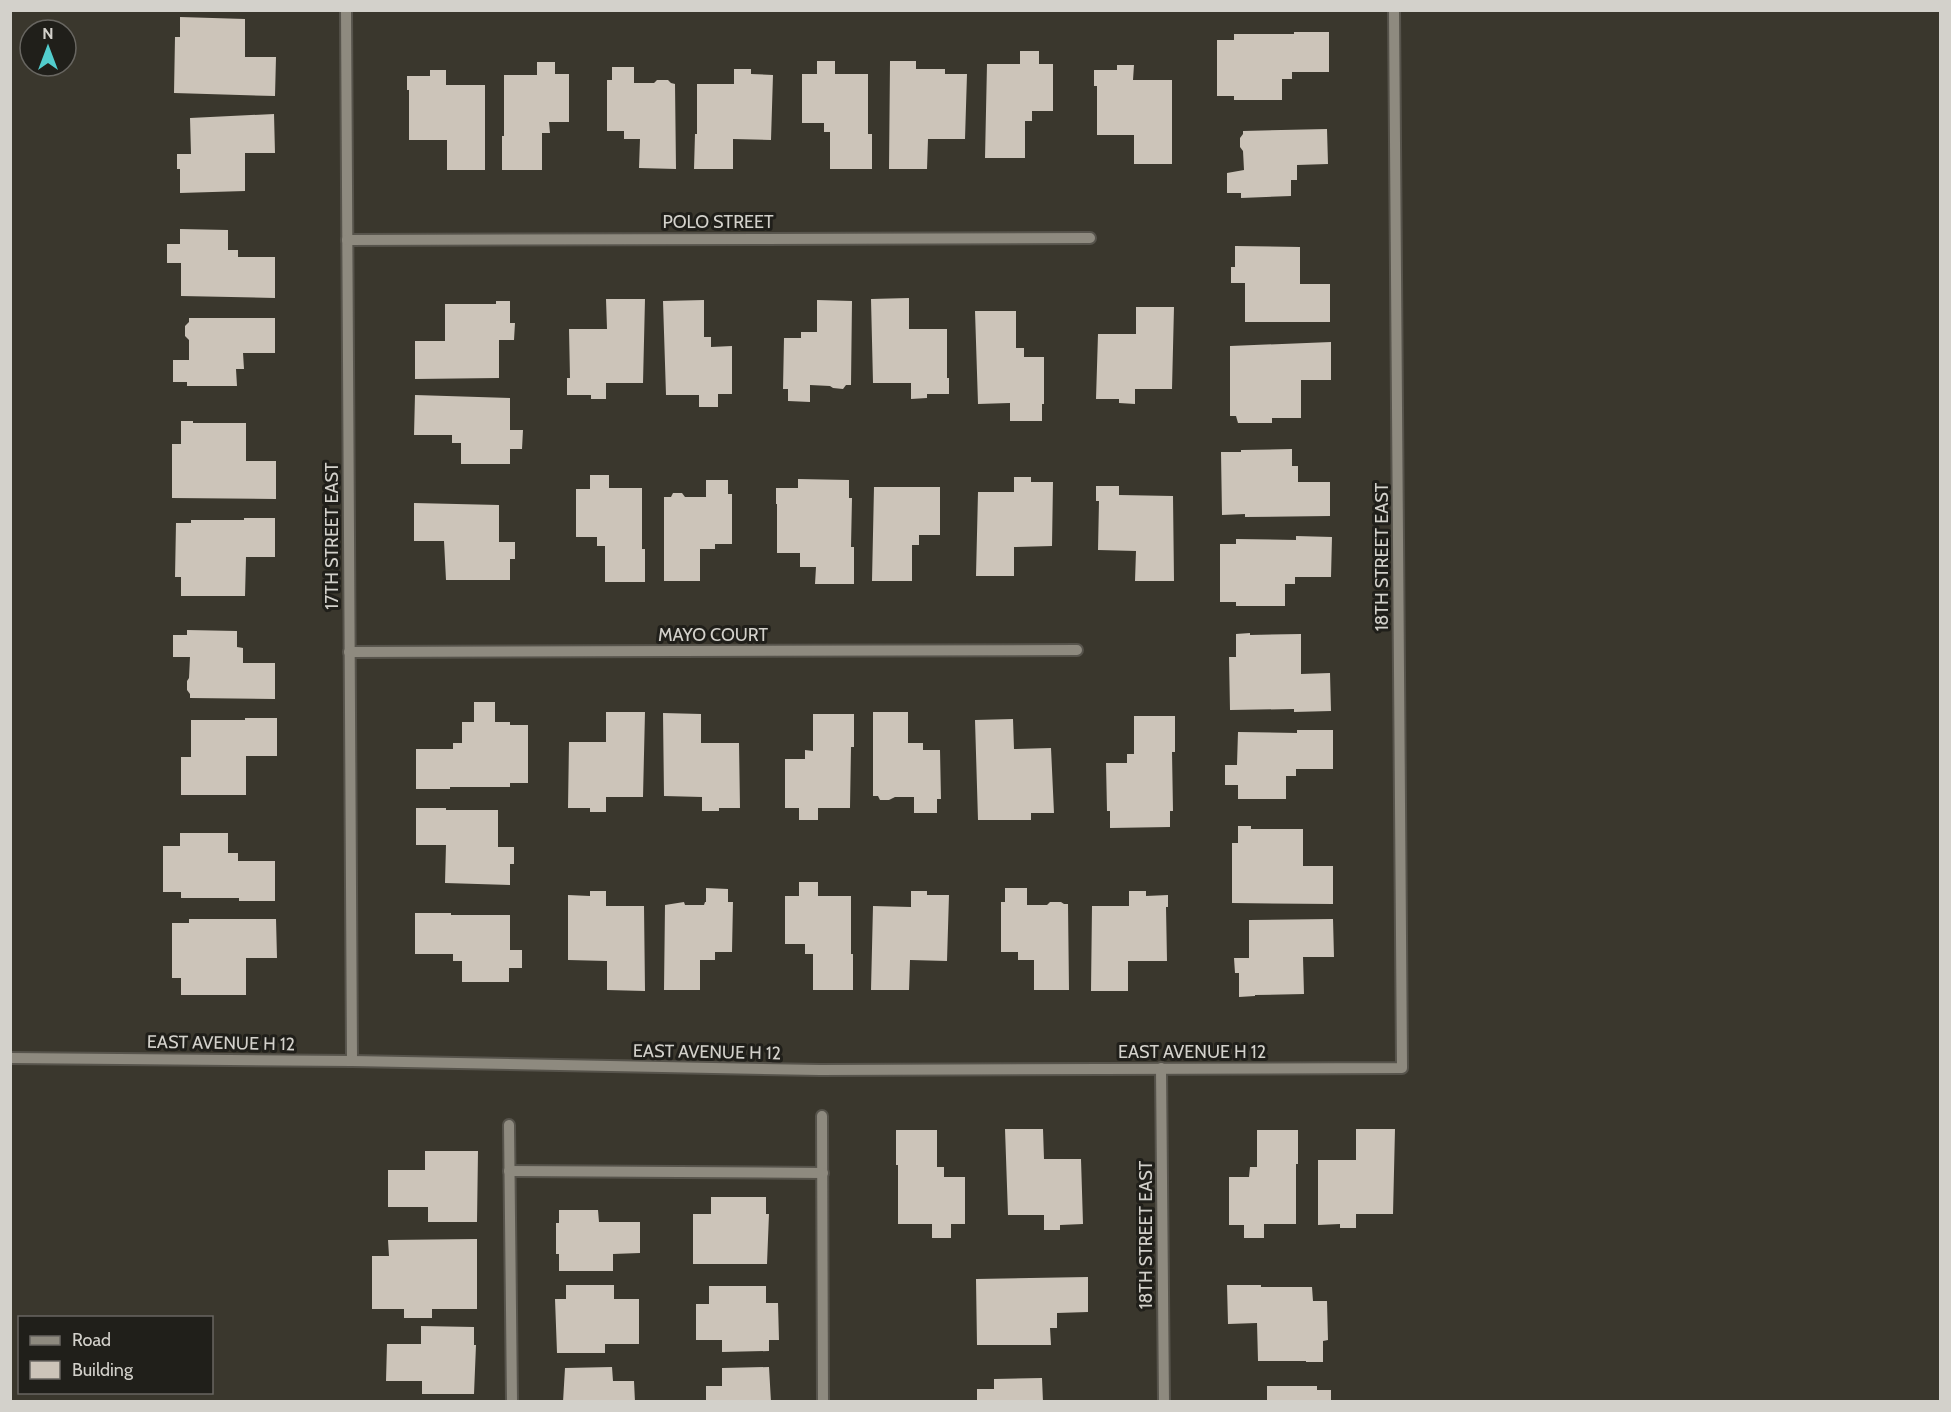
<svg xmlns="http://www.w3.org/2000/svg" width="1951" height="1412" viewBox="0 0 1951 1412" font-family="Cabin,sans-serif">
<rect width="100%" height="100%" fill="#3a372d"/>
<g fill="#ccc4b9">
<polygon points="180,17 245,19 245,57 276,57 275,96 174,93 175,37 180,37"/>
<polygon points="1294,32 1329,32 1329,72 1292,72 1292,79 1282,79 1282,100 1234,100 1234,96 1217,96 1217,40 1234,40 1234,34 1294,34"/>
<polygon points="1020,51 1039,51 1039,64 1053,64 1053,111 1032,111 1032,121 1025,121 1025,158 985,158 987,64 1020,64"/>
<polygon points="817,61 835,61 835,74 868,74 868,134 872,134 872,169 830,169 830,132 824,132 824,123 802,123 802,74 817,74"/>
<polygon points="890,61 916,61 916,69 945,69 945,74 967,74 965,139 928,139 927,169 889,169"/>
<polygon points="537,62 555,62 555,74 569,74 569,122 549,122 550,133 542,133 542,170 502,170 502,136 504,136 504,75 537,75"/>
<polygon points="1117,65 1134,65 1133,80 1172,80 1172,164 1134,164 1134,135 1097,135 1097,86 1094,86 1094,70 1117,70"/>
<polygon points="612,67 634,67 634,83 654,83 657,80 668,80 671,83 675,84 676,169 639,168 640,139 624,139 624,131 607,131 607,80 612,80"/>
<polygon points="734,69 751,69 751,74 773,75 771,140 733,139 733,169 694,169 695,134 697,134 697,84 734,84"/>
<polygon points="430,70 446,70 446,85 485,85 485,170 447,170 447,140 409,140 409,90 407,90 407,76 430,76"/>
<polygon points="274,114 275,153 245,153 245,191 180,193 180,169 177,169 177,154 191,154 190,118"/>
<polygon points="1327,129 1328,164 1297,165 1297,180 1291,180 1291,196 1241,198 1241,193 1227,193 1227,173 1244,170 1243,151 1240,147 1240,138 1243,134 1243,131"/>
<polygon points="180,229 228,230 228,250 238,250 238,257 275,257 275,298 181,296 181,263 167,263 167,244 180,244"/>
<polygon points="1235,246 1300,247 1300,284 1330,284 1330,322 1245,322 1245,283 1231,283 1231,267 1235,267"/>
<polygon points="909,298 909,329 947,329 947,378 949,378 949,394 927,394 927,398 911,399 911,383 873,383 871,299"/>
<polygon points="606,299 645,299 643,383 606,383 606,399 591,399 591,395 567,395 567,378 570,378 569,329 607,329"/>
<polygon points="704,300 704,337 711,337 711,347 732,346 732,394 718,394 718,407 699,407 699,395 666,395 663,301"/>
<polygon points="817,300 852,301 851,385 846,385 843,389 833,388 830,386 810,385 810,402 788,401 788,389 783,389 784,338 801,338 801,332 817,332"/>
<polygon points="496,301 510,301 510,323 515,323 514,340 499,340 499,378 415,379 415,341 445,341 445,304 496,304"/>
<polygon points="1136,307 1174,307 1172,389 1135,389 1135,404 1119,403 1119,399 1096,399 1098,334 1136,334"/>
<polygon points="975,311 1016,311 1016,348 1024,348 1024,357 1044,357 1044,404 1042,404 1042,421 1010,421 1010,403 978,404"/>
<polygon points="189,318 275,318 275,353 243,353 244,369 236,369 237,386 187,386 187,382 173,382 173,360 189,360 189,340 185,336 185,326 189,322"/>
<polygon points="1331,342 1331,380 1301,380 1301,418 1272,418 1272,423 1238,423 1236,416 1230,416 1230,346"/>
<polygon points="415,395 510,398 510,430 523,430 522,449 510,449 510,464 461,464 461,443 452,443 452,435 414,435"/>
<polygon points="181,421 193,421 193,423 246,423 246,461 276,461 276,499 172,498 172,444 181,444"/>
<polygon points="1292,449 1292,466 1298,466 1298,482 1330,482 1330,516 1245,517 1245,514 1222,515 1221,452 1241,452 1241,450"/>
<polygon points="590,475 609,475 609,488 642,488 642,549 645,549 645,582 605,582 605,546 597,546 597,537 576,537 576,489 590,489"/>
<polygon points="1014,477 1031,477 1031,482 1053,482 1052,546 1014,547 1014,576 976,576 978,492 1014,492"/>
<polygon points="798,479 849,480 849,498 852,498 851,547 854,547 854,584 815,584 816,567 800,567 800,553 777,553 777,504 776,504 776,488 798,488"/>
<polygon points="706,480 728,480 728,494 732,494 732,544 715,544 715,549 700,549 700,581 664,581 664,497 671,497 673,493 682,493 685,497 706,497"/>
<polygon points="1096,486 1119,486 1119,495 1173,496 1174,581 1135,581 1136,551 1098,550 1099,501 1096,501"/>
<polygon points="874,487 940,487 940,535 919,535 919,545 912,545 912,581 872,581"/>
<polygon points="414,503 499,505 499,542 515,542 515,559 510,559 510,580 446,580 444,541 414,541"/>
<polygon points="244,518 275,518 275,557 246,557 245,596 181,596 181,577 175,577 176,523 191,523 191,520 244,520"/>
<polygon points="1296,536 1332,537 1331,577 1295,577 1295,584 1285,584 1285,606 1236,606 1236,602 1220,602 1220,544 1236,544 1236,539 1296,540"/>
<polygon points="187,630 237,631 237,647 243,648 243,663 275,663 275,699 190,698 190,694 187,690 187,681 189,678 190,657 173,657 173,635 187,635"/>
<polygon points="1250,633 1250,635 1301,634 1301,674 1330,673 1331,711 1294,712 1294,709 1230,710 1229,657 1236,657 1236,634"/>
<polygon points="474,702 495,702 495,722 510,722 510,725 528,725 528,783 510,783 510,787 450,787 450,789 416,789 416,749 453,749 453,743 462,743 462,722 474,722"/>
<polygon points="606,712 645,712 643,797 606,797 606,812 590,812 590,808 568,808 569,742 606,742"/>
<polygon points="873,712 908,712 908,743 923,743 923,750 940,750 941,799 937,799 937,813 914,813 914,797 895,797 889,800 880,800 878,796 873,796"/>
<polygon points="663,713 701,714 701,743 739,743 740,808 719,808 719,811 702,811 702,797 664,796"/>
<polygon points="813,714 854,714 854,747 851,747 850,808 818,808 818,820 799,820 799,808 785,808 785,759 805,759 805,750 813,751"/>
<polygon points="1134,716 1175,716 1175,752 1172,752 1173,811 1170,811 1170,827 1110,828 1110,811 1107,811 1106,763 1127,763 1127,754 1134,754"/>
<polygon points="245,718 277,718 277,756 246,756 246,795 181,795 181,757 191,757 191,720 245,720"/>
<polygon points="1013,719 1014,749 1051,748 1054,813 1031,813 1031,820 978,820 975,720"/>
<polygon points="1297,730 1333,730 1333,769 1296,769 1296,776 1286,776 1286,799 1238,799 1238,785 1225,785 1225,765 1237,765 1238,732 1297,733"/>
<polygon points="416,808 446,808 446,810 498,810 498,847 514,847 514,864 510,864 510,885 445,883 446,845 416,845"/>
<polygon points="1238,826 1251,826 1251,829 1303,829 1303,866 1333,866 1333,904 1232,903 1232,843 1238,843"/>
<polygon points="180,833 228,833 228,853 238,853 238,861 275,861 275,901 239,901 239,898 181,898 181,892 163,892 163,846 180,846"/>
<polygon points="799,882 818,882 818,896 851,896 851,954 853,954 853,990 813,990 813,954 805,954 805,944 785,944 785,896 799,896"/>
<polygon points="706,888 728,889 728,902 733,902 732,952 715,952 715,960 700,960 700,990 664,990 665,905 684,902 685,905 704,905 705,902 706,902"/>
<polygon points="1005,888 1027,888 1027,905 1047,905 1050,902 1061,902 1064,904 1068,904 1069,990 1034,990 1034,960 1018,960 1018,952 1001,952 1001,902 1005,902"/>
<polygon points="590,891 606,891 606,906 644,906 645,991 607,990 607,961 568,960 568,895 590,896"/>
<polygon points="911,891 927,891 927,895 949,895 947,961 910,960 909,990 871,990 873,906 911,907"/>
<polygon points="1129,891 1146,891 1146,896 1168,895 1168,907 1166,907 1167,961 1128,961 1128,991 1091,991 1092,906 1129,906"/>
<polygon points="415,913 451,913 451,915 510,915 510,950 522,950 522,968 509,968 509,982 462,982 462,961 453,961 453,954 415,954"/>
<polygon points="189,919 276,919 277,958 246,958 246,995 181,995 181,978 172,978 172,923 189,923"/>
<polygon points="1333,919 1334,957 1303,957 1304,994 1255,995 1255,996 1239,997 1239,973 1235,973 1234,958 1249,958 1249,920"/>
<polygon points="1005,1129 1043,1129 1044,1159 1081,1159 1083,1224 1060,1225 1060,1230 1044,1230 1044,1215 1008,1215"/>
<polygon points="1356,1129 1395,1129 1393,1214 1356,1214 1356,1228 1340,1228 1340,1224 1318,1225 1318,1160 1356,1160"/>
<polygon points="896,1130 937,1130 937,1167 944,1167 944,1177 965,1177 965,1224 951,1224 951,1238 932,1238 932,1224 898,1224 898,1165 896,1165"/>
<polygon points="1257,1130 1298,1130 1298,1164 1296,1164 1296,1224 1264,1224 1264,1238 1244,1238 1244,1225 1229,1225 1229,1177 1249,1177 1250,1167 1257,1167"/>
<polygon points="425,1151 478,1151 477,1222 428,1222 428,1207 388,1207 388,1170 425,1170"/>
<polygon points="711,1197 766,1197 766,1214 769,1214 767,1264 693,1264 693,1214 711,1214"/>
<polygon points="559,1210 598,1210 599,1222 640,1222 640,1253 613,1254 613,1271 559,1271 559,1254 556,1254 556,1223 559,1223"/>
<polygon points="477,1239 477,1309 432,1309 432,1318 404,1318 404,1309 372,1309 372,1256 389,1256 388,1240"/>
<polygon points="1088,1277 1088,1312 1057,1313 1057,1328 1050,1328 1051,1345 977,1345 976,1279"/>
<polygon points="566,1285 614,1285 614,1299 639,1299 639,1344 605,1344 605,1353 557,1353 555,1299 566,1299"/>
<polygon points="1227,1285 1261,1285 1261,1287 1312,1287 1313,1301 1327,1301 1328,1340 1323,1341 1323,1362 1306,1362 1306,1361 1258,1361 1257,1323 1228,1324"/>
<polygon points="709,1286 766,1286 766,1303 778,1303 779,1340 769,1340 769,1351 722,1352 722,1340 696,1340 696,1304 709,1304"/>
<polygon points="421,1326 474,1327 474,1345 476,1345 474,1394 422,1394 422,1381 386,1381 387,1344 421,1344"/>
<polygon points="612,1367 613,1381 634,1381 635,1402 563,1402 565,1368"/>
<polygon points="769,1367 771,1402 706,1402 706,1386 722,1386 722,1368"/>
<polygon points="1042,1378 1043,1402 977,1402 977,1389 994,1389 994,1379"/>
<polygon points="1267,1386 1317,1386 1317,1390 1331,1390 1331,1402 1267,1402"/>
</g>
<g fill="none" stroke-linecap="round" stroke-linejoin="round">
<g stroke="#57544c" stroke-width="14">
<g id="minor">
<polyline points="346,10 352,1061"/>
<polyline points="347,240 1090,238"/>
<polyline points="349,652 1077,650"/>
<polyline points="10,1058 352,1061 820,1070 1402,1068 1394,10"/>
<polyline points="1161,1068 1164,1402"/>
<polyline points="822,1116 823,1402"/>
<polyline points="509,1125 512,1402"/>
<polyline points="509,1171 823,1173"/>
</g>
</g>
<use href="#minor" stroke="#8e8a7f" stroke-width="10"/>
</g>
<g text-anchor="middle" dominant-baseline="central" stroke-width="6" stroke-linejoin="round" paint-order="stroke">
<g font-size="18" fill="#d3d1cb" stroke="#201f1a">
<text x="718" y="222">POLO STREET</text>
<text transform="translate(332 536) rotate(-90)">17TH STREET EAST</text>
<text transform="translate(1382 557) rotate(-90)">18TH STREET EAST</text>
<text x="713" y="635">MAYO COURT</text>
<text transform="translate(221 1043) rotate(1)">EAST AVENUE H 12</text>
<text transform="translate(707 1052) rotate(1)">EAST AVENUE H 12</text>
<text x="1192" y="1052">EAST AVENUE H 12</text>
<text transform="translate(1146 1235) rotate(-90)">18TH STREET EAST</text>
</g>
</g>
<rect width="1951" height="1412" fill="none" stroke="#d3d1cb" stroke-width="24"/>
<rect x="18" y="1316" width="195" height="78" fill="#201f1a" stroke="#686661" stroke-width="1.5"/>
<rect x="30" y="1336" width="30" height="9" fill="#8e8a7f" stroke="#686661" stroke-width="1.5"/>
<text x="72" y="1346" font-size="18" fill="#d3d1cb">Road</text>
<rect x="30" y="1361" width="30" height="18" fill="#ccc4b9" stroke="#686661" stroke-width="1.5"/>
<text x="72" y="1376" font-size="18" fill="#d3d1cb">Building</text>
<g transform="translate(48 48)"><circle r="28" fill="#201f1a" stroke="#686661" stroke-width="1.5"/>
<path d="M0-4.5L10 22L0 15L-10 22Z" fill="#52cdcd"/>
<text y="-9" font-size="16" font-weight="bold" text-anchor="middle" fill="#d3d1cb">N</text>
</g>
</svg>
